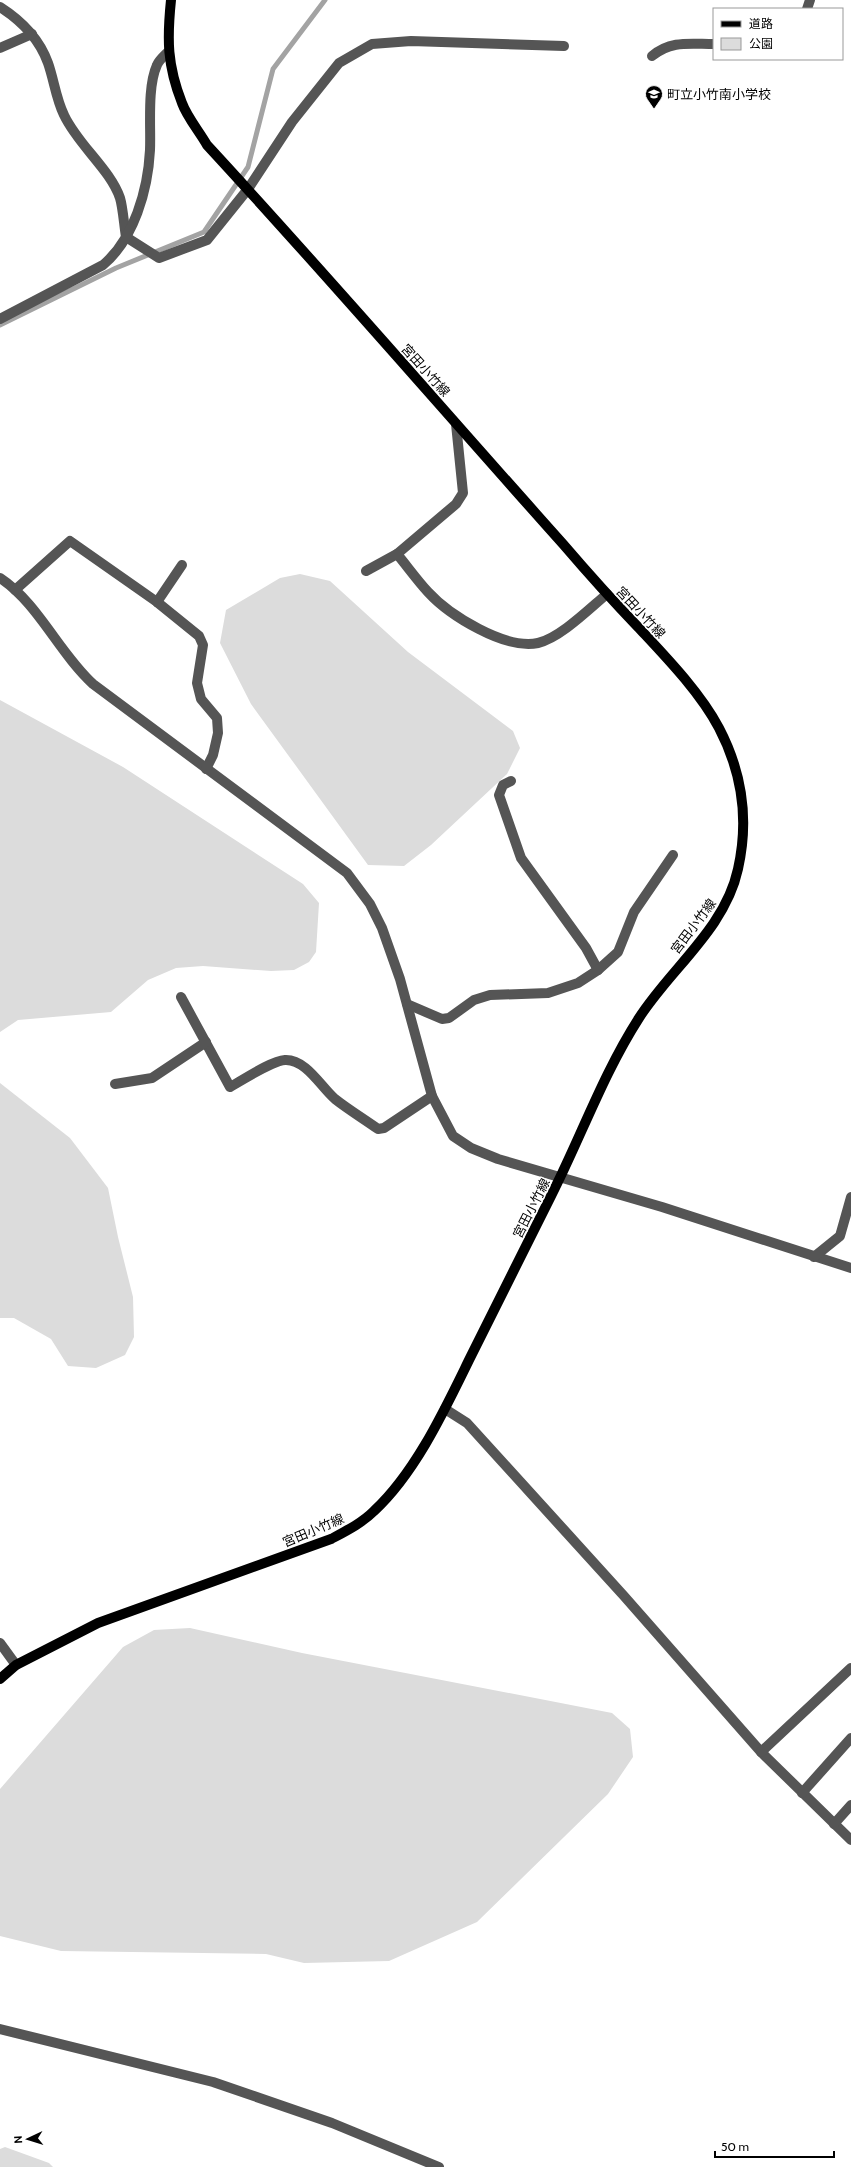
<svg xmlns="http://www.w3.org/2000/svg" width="851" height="2167" viewBox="0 0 851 2167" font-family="Cabin,'Noto Sans JP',sans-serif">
<rect width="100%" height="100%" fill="#fff"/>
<g fill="#dcdcdc">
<polygon points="300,574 330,581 408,652 513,731 520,748 507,774 431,845 404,866 368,865 251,704 220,643 226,610 280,578"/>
<polygon points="0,700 123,767 303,884 319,903 316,952 309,962 294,970 271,971 203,966 176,968 148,980 111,1012 18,1020 0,1032"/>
<polygon points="0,1083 70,1138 108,1188 118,1237 133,1297 134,1337 125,1355 96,1368 68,1366 51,1339 14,1318 0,1318"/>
<polygon points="190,1628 302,1653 612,1713 630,1729 633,1757 608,1794 477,1922 389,1961 304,1963 266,1954 61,1951 0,1936 0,1789 123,1647 154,1630"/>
<polygon points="5,2147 49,2163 53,2167 0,2167 0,2149"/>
</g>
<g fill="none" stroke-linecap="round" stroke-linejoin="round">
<polyline stroke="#a3a3a3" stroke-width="5" points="0,325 116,268 204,232 248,167 273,69 325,0"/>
<g stroke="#555" stroke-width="10">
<path d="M0,7C22,21 39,38 48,63C54,80 56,99 64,115C78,145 110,169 120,198C123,208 124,225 126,237L159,258L207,240L248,189L292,122L339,63L372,44L411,41L564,46"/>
<polyline points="807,9 810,0"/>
<polyline points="0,48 32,34"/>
<path d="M652,56C671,40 690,44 714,44"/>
<path d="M0,319L103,265C134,239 148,190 150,150C151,126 147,87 157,65C159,60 165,55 169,51"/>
<polyline points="397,554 456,504 463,493 456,424"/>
<path d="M366,571L397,554C407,566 417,580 428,592C449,615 505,650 538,643C560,638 589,609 607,594"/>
<path d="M0,578C38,603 59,653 93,684L347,873L370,904L382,928L400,979L432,1096L453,1136L471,1148L498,1159L662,1207L851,1268"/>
<polyline points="15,590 70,541 157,602 199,636 203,645 197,683 201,699 217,718 218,733 213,755 206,769"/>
<polyline points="157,602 182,565"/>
<polyline points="511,781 503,785 499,795 521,858 586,948 598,970"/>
<path d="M181,997L230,1087C243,1080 271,1061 285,1060C306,1059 321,1087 335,1099C349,1110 364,1119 378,1129L384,1128L432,1096"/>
<polyline points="407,1004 442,1019 449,1018 474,1000 490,995 548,993 578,983 598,970 618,952 634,912 673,855"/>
<polyline points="115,1084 152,1078 206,1042"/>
<polyline points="814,1257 840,1236 851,1197"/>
<polyline points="445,1409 467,1423 624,1596 761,1752 851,1840"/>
<polyline points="0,1643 16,1665"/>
<polyline points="761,1752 851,1668"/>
<polyline points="802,1793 851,1738"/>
<polyline points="834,1824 851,1805"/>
<polyline points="0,2029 213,2082 332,2123 439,2167"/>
</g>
<path stroke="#000" stroke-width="10" d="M0,1679L16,1665L98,1623L331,1539C346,1531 362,1523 374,1511C416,1472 445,1409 470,1358C497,1304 524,1250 551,1196C581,1137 603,1074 639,1018C671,968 725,929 738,869C749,820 742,772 719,728C700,692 665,656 638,627C612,600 587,572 563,544C444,411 328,276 207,145C199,131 187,117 182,103C167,65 167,39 171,0"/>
</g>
<defs>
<g id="school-pin" transform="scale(0.9)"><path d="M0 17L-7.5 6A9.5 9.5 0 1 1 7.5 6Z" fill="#000" stroke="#fff"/><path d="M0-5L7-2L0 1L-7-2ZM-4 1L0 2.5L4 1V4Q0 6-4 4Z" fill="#fff"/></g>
</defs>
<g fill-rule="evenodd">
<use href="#school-pin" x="654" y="94"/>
</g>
<g text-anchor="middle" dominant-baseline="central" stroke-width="3" stroke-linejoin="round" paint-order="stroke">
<g font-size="13" fill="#000" stroke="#fff" text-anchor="start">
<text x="667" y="94">町立小竹南小学校</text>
</g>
<g font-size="13" fill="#000" stroke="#fff">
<text transform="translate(426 370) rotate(48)">宮田小竹線</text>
<text transform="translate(641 612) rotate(47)">宮田小竹線</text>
<text transform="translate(693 926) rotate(-53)">宮田小竹線</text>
<text transform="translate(531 1208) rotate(-63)">宮田小竹線</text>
<text transform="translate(313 1530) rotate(-23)">宮田小竹線</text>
</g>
</g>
<rect x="713" y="8" width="130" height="52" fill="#ffffff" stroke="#999999"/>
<rect x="721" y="21" width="20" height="6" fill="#000000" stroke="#999999"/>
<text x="749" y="28" font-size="12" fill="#000000">道路</text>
<rect x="721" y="38" width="20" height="12" fill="#dcdcdc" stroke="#999999"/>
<text x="749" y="48" font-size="12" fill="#000000">公園</text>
<g transform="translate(28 2139) rotate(266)" stroke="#ffffff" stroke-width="3" paint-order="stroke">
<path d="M0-3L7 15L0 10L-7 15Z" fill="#000000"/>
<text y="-6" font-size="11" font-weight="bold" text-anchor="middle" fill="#000000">N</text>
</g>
<path d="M715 2151v6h119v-6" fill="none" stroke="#000000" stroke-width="2"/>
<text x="721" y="2151" font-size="12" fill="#000000" stroke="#ffffff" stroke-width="3" paint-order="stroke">50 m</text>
</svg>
